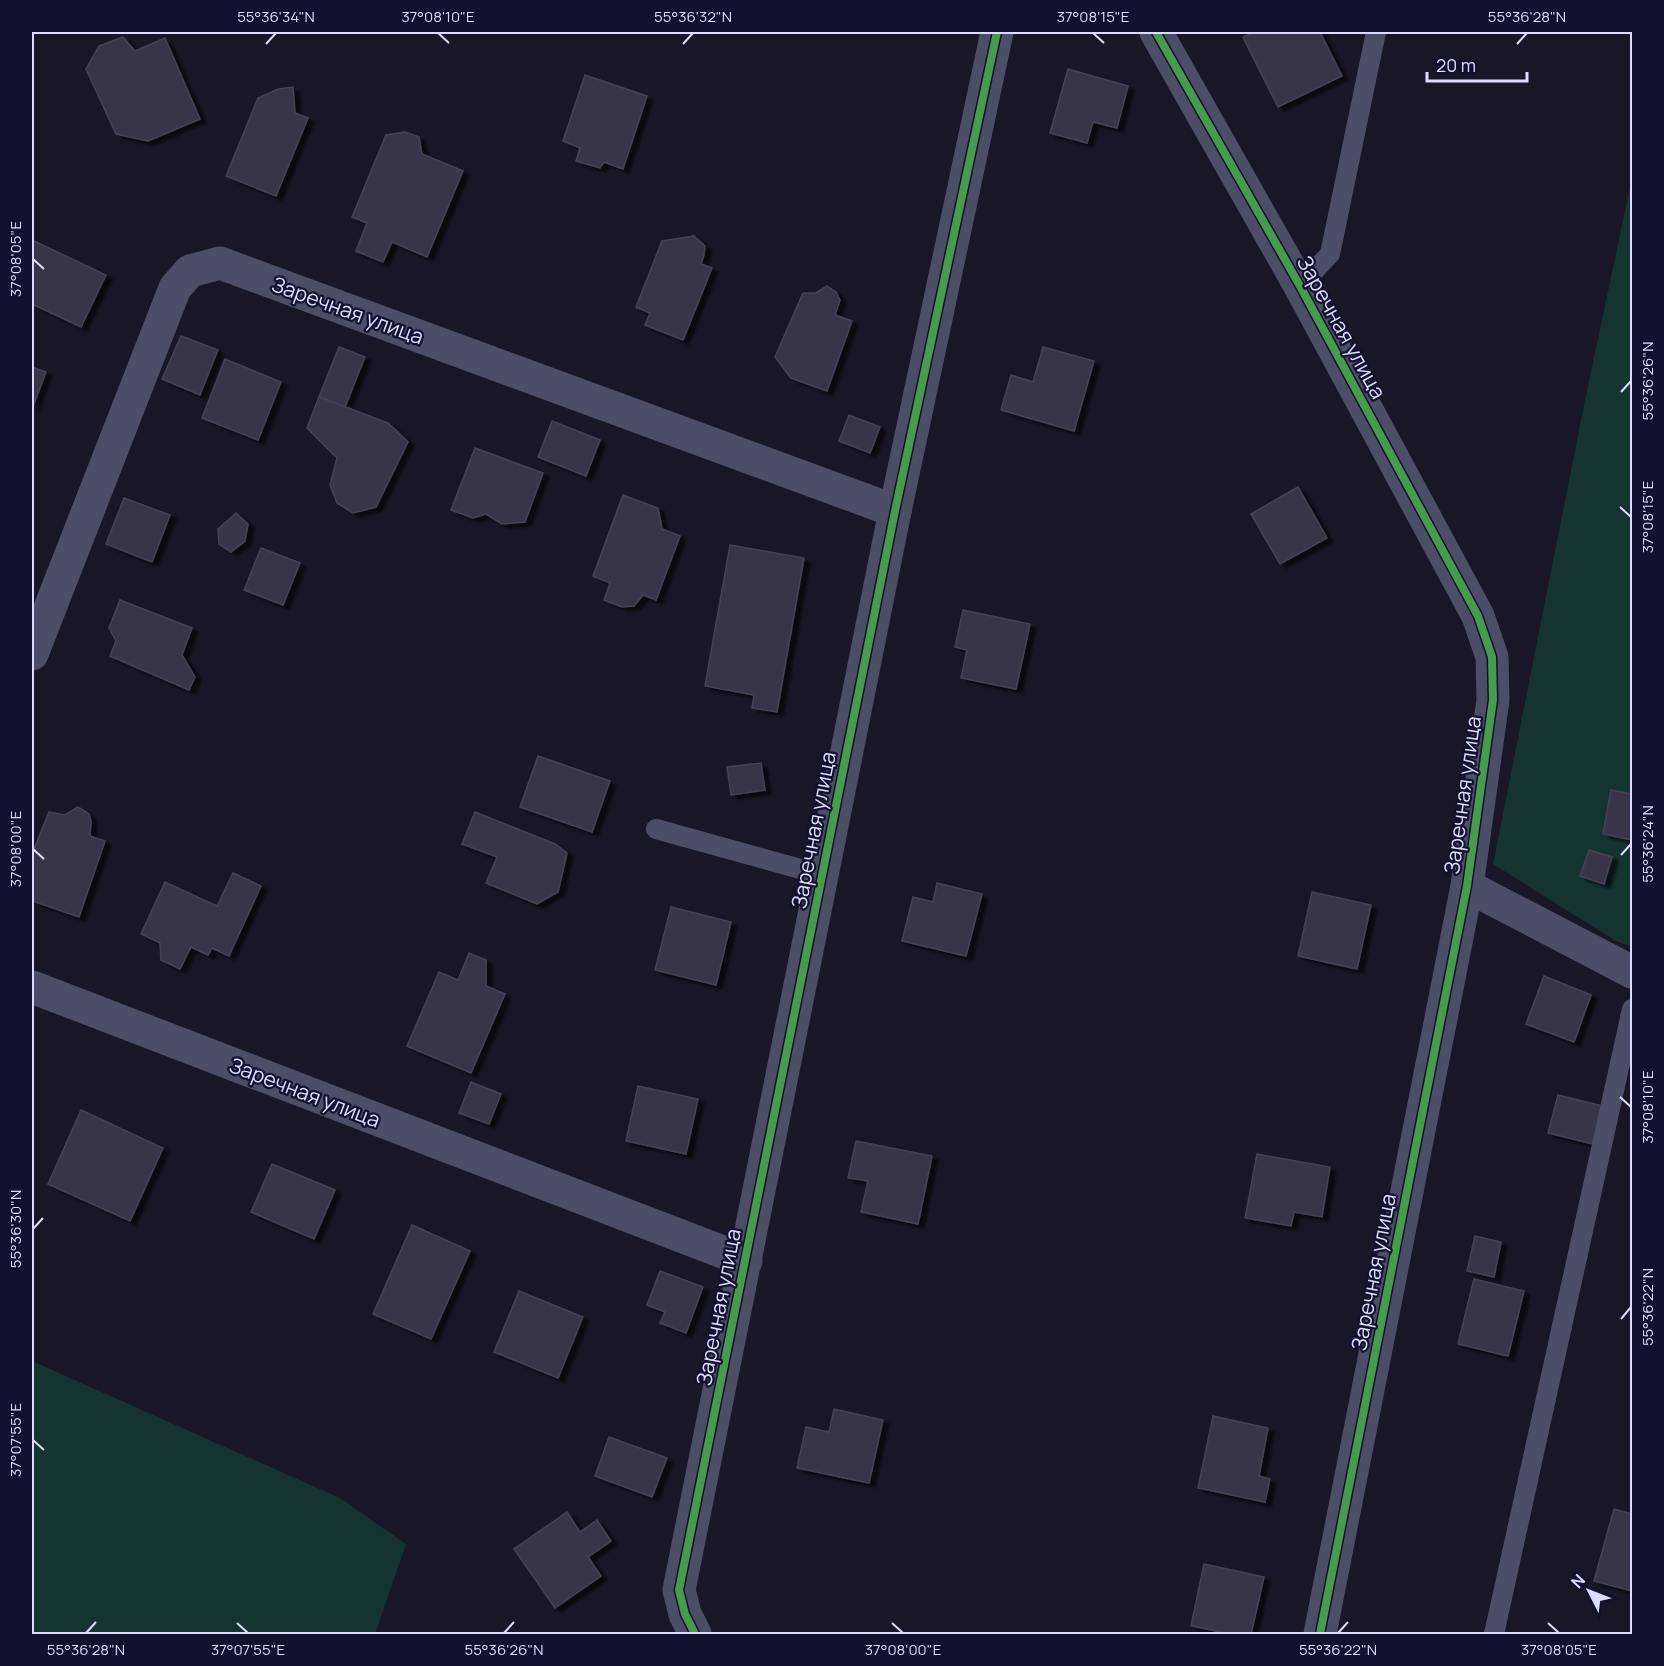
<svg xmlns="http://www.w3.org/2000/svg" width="1664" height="1666" viewBox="0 0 1664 1666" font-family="Manrope,sans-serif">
<defs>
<filter id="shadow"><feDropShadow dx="6" dy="4" stdDeviation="1.5" flood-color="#0009"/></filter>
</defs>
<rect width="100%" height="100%" fill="#191727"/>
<g fill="#143331">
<polygon points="1632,178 1632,947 1616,941 1493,864 1585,400"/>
<polygon points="32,1361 340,1498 406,1544 375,1634 32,1634"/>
</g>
<g fill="#373648" stroke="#444259" stroke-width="1.5" filter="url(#shadow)">
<polygon points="1254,32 1320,32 1342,76 1278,107 1243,37"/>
<polygon points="123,37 135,51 165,38 200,119 148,141 116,134 86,69 99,46"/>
<polygon points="1068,69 1128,86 1117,128 1093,122 1087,143 1050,133"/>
<polygon points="585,75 647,96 623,169 604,162 600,168 576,161 580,148 563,141"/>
<polygon points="293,87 295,113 308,118 276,196 226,176 258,98 278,89"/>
<polygon points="405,132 419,137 422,154 463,171 427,257 392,242 383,262 356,251 367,223 352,217 386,135"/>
<polygon points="694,236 705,246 704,255 701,264 712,268 683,340 645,325 650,313 636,307 662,241"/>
<polygon points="32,240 106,275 81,327 32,304"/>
<polygon points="827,286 836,292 840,300 835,315 852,321 827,391 791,378 775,357 803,293 816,293"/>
<polygon points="181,336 218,350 200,395 162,379"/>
<polygon points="339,347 365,357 345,407 319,397"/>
<polygon points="1043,347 1094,361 1074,431 1001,410 1011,375 1033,382"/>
<polygon points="225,359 281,382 258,440 202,418"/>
<polygon points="32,367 46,372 32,409"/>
<polygon points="319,397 388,423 408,442 376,507 353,513 337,503 330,485 337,458 307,428"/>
<polygon points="849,415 880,427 870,453 839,441"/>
<polygon points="552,421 600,440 586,476 538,457"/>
<polygon points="475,448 543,473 525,522 502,524 486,514 473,518 451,510"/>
<polygon points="1298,487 1327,538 1280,564 1251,514"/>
<polygon points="623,495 658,508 662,529 680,536 656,600 643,595 634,606 622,607 604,600 610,583 593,576"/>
<polygon points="124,498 170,515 152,562 106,544"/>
<polygon points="236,513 248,524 245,541 231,552 219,544 218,529"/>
<polygon points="730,545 804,558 777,712 752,708 754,695 705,686"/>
<polygon points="261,548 300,563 283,605 244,590"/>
<polygon points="120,600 192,628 182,655 195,677 189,690 110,656 116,641 109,628"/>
<polygon points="963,610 1030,624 1016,689 961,678 967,650 955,647"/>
<polygon points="538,756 610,781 592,832 520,807"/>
<polygon points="761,763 765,790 731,795 727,767"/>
<polygon points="1611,790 1632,794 1632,840 1603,834"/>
<polygon points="78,807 89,814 91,821 90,836 105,841 79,917 35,902 32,897 32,854 49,812 65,815"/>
<polygon points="475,812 555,844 567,853 558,892 537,904 486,883 497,857 462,844"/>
<polygon points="1589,850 1612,857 1604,884 1580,876"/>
<polygon points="233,873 261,886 229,956 212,948 208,955 191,947 180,969 161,960 160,943 141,934 165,882 217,906"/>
<polygon points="937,883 982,894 966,956 902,941 913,897 933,902"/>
<polygon points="1312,892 1371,905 1357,969 1298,956"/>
<polygon points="671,907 731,922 716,985 655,970"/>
<polygon points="469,953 486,960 486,986 505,994 471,1073 407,1046 439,972 458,980"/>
<polygon points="1544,976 1591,995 1574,1042 1526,1024"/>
<polygon points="471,1082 501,1094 489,1124 459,1113"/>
<polygon points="638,1086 698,1099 686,1154 626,1141"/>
<polygon points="1558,1095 1611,1108 1601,1146 1548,1133"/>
<polygon points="81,1110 163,1148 130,1221 48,1184"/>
<polygon points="856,1141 932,1156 918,1224 861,1212 868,1181 848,1178"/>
<polygon points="1257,1154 1330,1167 1322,1217 1294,1212 1291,1226 1245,1218"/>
<polygon points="272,1164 335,1190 314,1239 251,1212"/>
<polygon points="412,1225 470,1251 431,1339 373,1314"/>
<polygon points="1475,1236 1501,1242 1494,1277 1467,1271"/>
<polygon points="660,1271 703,1287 686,1333 660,1323 665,1312 647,1305"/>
<polygon points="1474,1279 1524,1291 1508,1356 1458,1344"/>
<polygon points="519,1291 583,1317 558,1378 494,1352"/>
<polygon points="834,1409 883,1420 869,1483 797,1468 806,1427 829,1432"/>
<polygon points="1213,1416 1268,1428 1259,1476 1270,1479 1265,1502 1198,1488"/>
<polygon points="609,1437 667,1458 652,1497 595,1476"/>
<polygon points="1614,1509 1632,1514 1632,1591 1594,1581"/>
<polygon points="567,1512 580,1532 597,1520 611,1541 588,1557 601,1576 555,1608 514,1549"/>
<polygon points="1204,1564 1264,1577 1251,1634 1231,1634 1191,1626"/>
</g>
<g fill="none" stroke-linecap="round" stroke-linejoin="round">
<g stroke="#4c4d67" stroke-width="20">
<polyline points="1300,286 1330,254 1376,32"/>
<polyline points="656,829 822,875"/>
<polyline points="1494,1634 1632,1009"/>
</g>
<g stroke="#4c4d67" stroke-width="33">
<polyline points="1156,32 1300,286 1478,616 1492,657 1493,700 1467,886 1320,1634"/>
<polyline points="32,654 175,288 190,271 220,263 895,511"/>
<polyline points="1467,886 1632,972"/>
<polyline points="32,987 746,1261"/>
<polyline points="695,1634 685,1614 679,1590 895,511 997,32"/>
</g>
<g stroke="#13112d" stroke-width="11">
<g id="cycleway">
<polyline points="1156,32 1300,286 1478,616 1492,657 1493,700 1467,886 1320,1634"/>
<polyline points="695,1634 685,1614 679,1590 895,511 997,32"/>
</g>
</g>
<use href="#cycleway" stroke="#469c4c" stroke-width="8"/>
</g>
<path fill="none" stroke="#dddcff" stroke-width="2" d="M438,33L449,43M1093,33L1104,43M266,44L276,33M683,44L693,33M1517,44L1527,33M33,259L44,269M1621,392L1631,381M1620,507L1631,517M33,849L44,859M1621,855L1631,844M1620,1097L1631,1107M33,1229L43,1218M1621,1319L1631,1307M33,1440L44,1450M237,1623L248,1633M892,1623L903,1633M1548,1623L1559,1633M86,1633L96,1622M504,1633L514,1622M1338,1633L1348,1622"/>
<g text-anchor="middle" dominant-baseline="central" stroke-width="4.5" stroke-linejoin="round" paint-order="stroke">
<g font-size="21" fill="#dddcff" stroke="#13112d">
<text transform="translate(348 310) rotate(20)">Заречная улица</text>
<text transform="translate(1342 327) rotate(61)">Заречная улица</text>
<text transform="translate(1462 795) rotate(-82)">Заречная улица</text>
<text transform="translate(813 830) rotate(-79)">Заречная улица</text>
<text transform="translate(305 1092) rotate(21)">Заречная улица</text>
<text transform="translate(1373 1272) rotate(-79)">Заречная улица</text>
<text transform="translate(718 1307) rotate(-79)">Заречная улица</text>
</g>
</g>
<rect width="1664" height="1666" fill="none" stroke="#13112d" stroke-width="66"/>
<g transform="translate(1589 1591) rotate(312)" stroke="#13112d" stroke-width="4.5" paint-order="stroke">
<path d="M0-4.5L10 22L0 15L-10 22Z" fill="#dddcff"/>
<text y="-9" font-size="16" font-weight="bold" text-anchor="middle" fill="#dddcff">N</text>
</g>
<path d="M1427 72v9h100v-9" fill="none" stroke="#dddcff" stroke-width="3"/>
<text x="1436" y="72" font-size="18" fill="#dddcff" stroke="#13112d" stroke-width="4.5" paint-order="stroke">20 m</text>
<rect x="33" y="33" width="1598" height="1600" fill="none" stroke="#dddcff" stroke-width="2"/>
<g font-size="15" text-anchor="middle" fill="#dddcff">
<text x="276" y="22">55°36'34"N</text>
<text x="438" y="22">37°08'10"E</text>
<text x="693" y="22">55°36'32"N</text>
<text x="1093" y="22">37°08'15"E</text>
<text x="1527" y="22">55°36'28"N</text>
<text transform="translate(16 259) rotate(-90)" y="5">37°08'05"E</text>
<text transform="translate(1648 381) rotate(-90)" y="5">55°36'26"N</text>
<text transform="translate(1648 517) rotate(-90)" y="5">37°08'15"E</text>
<text transform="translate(1648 844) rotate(-90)" y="5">55°36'24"N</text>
<text transform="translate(16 849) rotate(-90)" y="5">37°08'00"E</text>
<text transform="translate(1648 1107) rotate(-90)" y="5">37°08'10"E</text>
<text transform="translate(16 1229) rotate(-90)" y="5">55°36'30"N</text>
<text transform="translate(1648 1307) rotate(-90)" y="5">55°36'22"N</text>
<text transform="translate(16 1440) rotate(-90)" y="5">37°07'55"E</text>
<text x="86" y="1655">55°36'28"N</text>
<text x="248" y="1655">37°07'55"E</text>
<text x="504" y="1655">55°36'26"N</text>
<text x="903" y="1655">37°08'00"E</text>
<text x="1338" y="1655">55°36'22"N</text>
<text x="1559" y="1655">37°08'05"E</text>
</g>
</svg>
